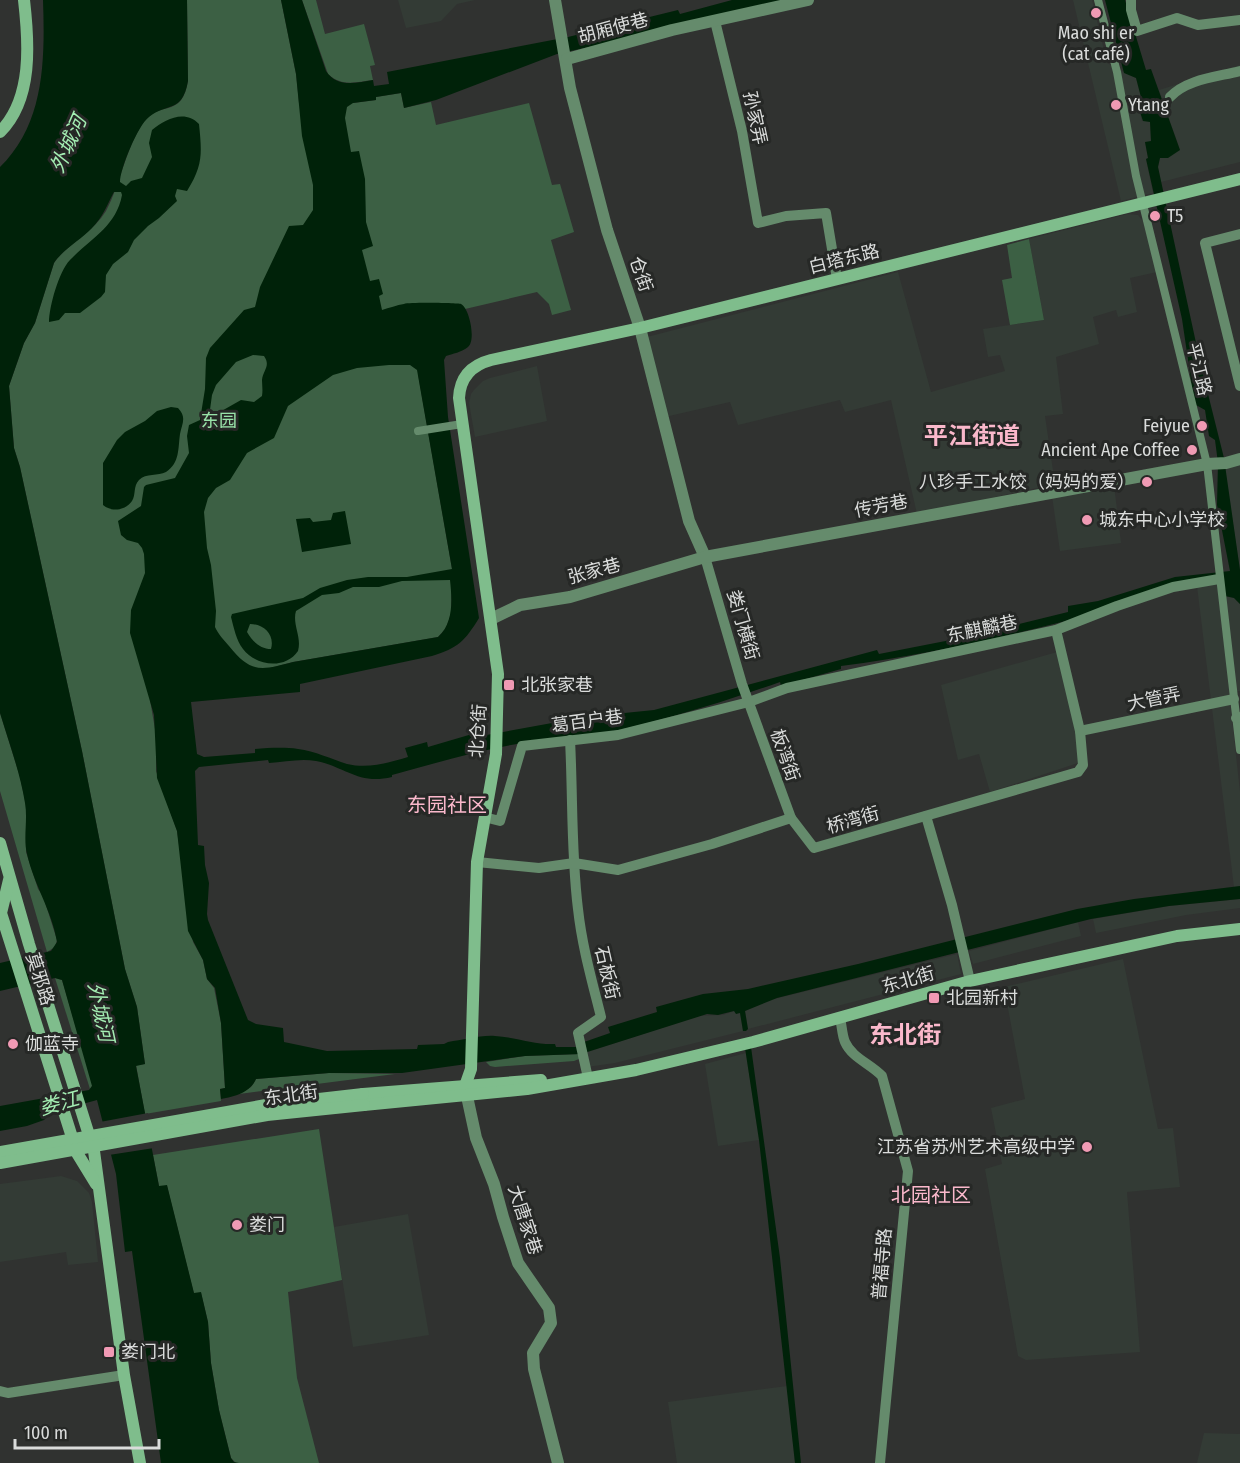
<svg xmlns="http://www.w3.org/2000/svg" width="1240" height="1463" viewBox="0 0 1240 1463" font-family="'Fira Sans Condensed','Noto Sans SC',sans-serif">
<rect width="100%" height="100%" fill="#303230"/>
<g fill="#333b35">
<polygon points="398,0 475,0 457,4 441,21 406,28"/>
<polygon points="1073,0 1092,0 1107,63 1136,78 1142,102 1138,103 1142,121 1150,121 1151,142 1145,142 1148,158 1146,159 1153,193 1121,201"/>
<polygon points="1240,65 1240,162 1161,182 1158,167 1160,158 1180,150 1159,90"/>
<polygon points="1128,214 1138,215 1143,221 1157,272 1130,278 1137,312 1118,317 1116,310 1093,317 1099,344 1056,357 1063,414 1045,416 1055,484 917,514 891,400 845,412 840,400 738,425 730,402 665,417 643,338 898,272 931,392 1005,371 1000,355 988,357 983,329 1044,320 1029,239"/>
<polygon points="537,366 547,421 475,437 469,403 471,394 474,390 483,381 490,378"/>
<polygon points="1240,464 1240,570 1224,467"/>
<polygon points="1114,485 1121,543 1060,551 1052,496"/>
<polygon points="1217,581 1240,792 1240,886 1234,887 1197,586"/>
<polygon points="1225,596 1234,598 1240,604 1240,691 1236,691"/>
<polygon points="1057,652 1076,729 1078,763 990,792 979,754 958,760 941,685"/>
<polygon points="1240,899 1240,908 1186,915 1096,933 1093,919 1169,906"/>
<polygon points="1078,922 1081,936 973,964 969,951"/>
<polygon points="957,954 961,974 748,1029 745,1011 766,1001"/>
<polygon points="1123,959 1158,1129 1173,1128 1180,1187 1127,1192 1140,1352 1026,1360 1018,1356 985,1169 1002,1164 991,1108 1025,1099 1004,987"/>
<polygon points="734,1011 740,1012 743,1031 615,1063 587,1067 584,1053 698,1016 723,1015"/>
<polygon points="746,1053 759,1140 718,1146 705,1064"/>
<polygon points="61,1176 77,1181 89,1193 92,1202 98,1262 68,1265 66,1252 0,1262 0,1184"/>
<polygon points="408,1214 429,1335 353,1347 334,1227"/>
<polygon points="787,1386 795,1463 677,1463 668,1402"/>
<polygon points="1204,1433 1240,1434 1240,1463 1197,1463"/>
</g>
<g fill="#3c6044">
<path d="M187,0H281L296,74L299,103H353L376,100V97L401,93L404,108L431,102L436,125L529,103L552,185L560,184L574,232L551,240L571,310L552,315L549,304L537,292L465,309L418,374L452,569L451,614L446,628L438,637L293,662L150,700L156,735V771L177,831L193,942L203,960L207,979L214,988L221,1023L225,1088L220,1089L221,1101L145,1114L136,1065L145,1064L137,1007L125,969L82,751L20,467L14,448L9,386L24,343L35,323L54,263C67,244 93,233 106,211C120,186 128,139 147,118C163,102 182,117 188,81Z"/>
<path d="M302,0H316L325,34L364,24L375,65L370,66L373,80C356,82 342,87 328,74Z"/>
<polygon points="1029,239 1044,320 1010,325 1002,280 1012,278 1007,245"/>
<polygon points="0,713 20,777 26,805 28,823 26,852 38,889 43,896 57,940 55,947 47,952 0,791"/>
<polygon points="55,978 62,980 92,1081 92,1086 90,1089"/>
<polygon points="580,1054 579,1059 574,1061 495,1067 490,1066 486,1062 525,1056"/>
<polygon points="329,1073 395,1074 239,1094 251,1087 256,1079"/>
<polygon points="319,1129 342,1280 288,1292 297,1378 319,1463 236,1463 231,1458 219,1410 211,1363 208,1322 201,1293 194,1294 167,1186 159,1186 153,1155"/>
</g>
<g fill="#002209" fill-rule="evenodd">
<path d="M43,0H187L188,81C182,114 167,102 149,117C138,125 120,169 120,182L126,186L131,181L142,178L152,157L149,143L152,130C165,119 185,109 199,124C202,154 203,165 187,191L177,189L175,196L177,201L159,218L148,226L134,240L128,252L113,264L106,275L105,292L101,297L80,313H65L59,320L49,322C49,307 59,271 70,260C91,238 116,227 122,195L121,192H114C107,205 103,217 92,228C81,240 63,249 54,263L35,323L24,343L9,386L14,448L20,467L82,751L125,969L137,1007L145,1064L136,1066L159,1186L167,1185L194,1293L201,1292L208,1322L211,1363L219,1410L231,1458L234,1462L239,1463H161L132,1251L125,1252L116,1174L97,1100L50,1113L44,1120L27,1126L0,1131V1106L89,1090L92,1086L62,980L55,978L0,991V963L51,951L57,942C52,911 34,885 27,854C23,838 28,820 25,803C20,772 9,743 0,713V167C45,123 45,59 43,0Z"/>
<path d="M281,0H302L326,71C337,88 356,83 373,80L374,86L389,84L387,72L568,37L678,10L680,14L732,0H784L672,25L616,41L557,54L436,100L404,108L401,93L376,97V100L353,103L347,107L345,118L351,152L359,151L365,179L366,222L373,246L362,250L370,281L379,279L383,294L379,296L382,310C389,308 397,305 404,304C410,302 457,303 461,304C470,309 476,341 468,347C462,352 452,354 446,356L444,360L448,417L479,618C465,641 458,648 432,656L300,684V692L191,702L197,754L204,757L255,753V749C269,748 284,747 298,749C315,751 331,759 347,764C368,769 388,763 408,757L405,748L427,742L428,747L479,732L481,736L552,723V721L565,719L654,710L877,650L879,654L971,636L1068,612V606L1098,601L1175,577L1230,571L1217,505L1218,463L1215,440L1209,436L1205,410L1196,405L1194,400L1182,319L1146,159L1148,158L1145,142L1151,141L1150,122L1143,121L1137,103L1142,101L1136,78L1124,73L1105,0H1125L1146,70L1151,69L1180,150L1168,158H1160L1158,167L1201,366L1224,458L1240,570V604L1234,598L1225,596L1222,578C1096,614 971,649 841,666V669L781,686L780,682C715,705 649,725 581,738C560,742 538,740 517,744C475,751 433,764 392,775V777C358,785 346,767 316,761C301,758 284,762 269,763L268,760L199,767L195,771L198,845L204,846L205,865L209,883L207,914L208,920L248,1020L256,1024L283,1028L284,1042L327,1051L417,1049L418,1045L444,1044L448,1042C463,1040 480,1035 495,1036C515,1037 535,1045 555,1044L556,1047H579L584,1042L610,1033L608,1027L657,1012L656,1007L703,994L748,989L858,964L1077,909L1134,899L1240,886V899L1169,906L1091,919L777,998L745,1011L748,1029L746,1031H743L740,1013L736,1014L734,1011L718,1015L707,1014L581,1054L525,1056L402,1073H329L256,1079C251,1092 234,1097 221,1099L220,1089L225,1088L221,1023L215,988L207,979L203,960L188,931L177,831L157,778L154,715L130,633L131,610L145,573L144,554L142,548L138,543L127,540L121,535L118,521L141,506L144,487L146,485L175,478L189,453L187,436L189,425L200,420L205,389L206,358L210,348L244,310L255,307L260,287L289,226L303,225L313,210V185L302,136L296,74ZM253,355L264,356C271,366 263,370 262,380C262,385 263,390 262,396L254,402L241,400L211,417H209L212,395L216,385L236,362ZM389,365H410L417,370L452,569L407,577H368L347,580L320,588L303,598L232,614L231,617C234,628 236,640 243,649C256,666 285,670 298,651C302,637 292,624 296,611L322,595L339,593L353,587H379L402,581L450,580C452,599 454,623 438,637L293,662C262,670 251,674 229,646C224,640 218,634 215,627L216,611L211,565L207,548L204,512L208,498L216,488L230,480L247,453L274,438L288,406L333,375L357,368ZM250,624C264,624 275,635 271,649C260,649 252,641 247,632Z"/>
<path d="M171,407L178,408C187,417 182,424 180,434C178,448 180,463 166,472C158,476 146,473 139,480C133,486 136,495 132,501C125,511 111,512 103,505V463L117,440L125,432L145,421L157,411Z"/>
<polygon points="345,511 351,544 302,552 296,519 310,518 313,522 331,520 333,513"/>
<polygon points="751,1047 780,1258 801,1463 795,1463 759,1140 745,1048"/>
</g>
<polygon fill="#303230" points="148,1113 154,1148 109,1155 100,1122"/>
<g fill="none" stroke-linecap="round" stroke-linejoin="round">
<g stroke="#658b6c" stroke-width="8">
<polyline points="1098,0 1117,72 1136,176 1207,464 1240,750"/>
<polyline points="418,431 462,424"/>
</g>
<g stroke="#658b6c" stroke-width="10">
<polyline points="1131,0 1131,10 1137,31 1177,18 1198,25 1240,20"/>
<polyline points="715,21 742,131 758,223 786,216 826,213 837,279"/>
<path d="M1170,97C1187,79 1217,77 1240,71"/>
<polyline points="1240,234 1205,243 1240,386"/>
<polyline points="705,557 742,684 791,818"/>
<polyline points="1236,718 1240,717"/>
<polyline points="1080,731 1234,699"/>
<path d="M570,740C573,797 571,853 578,909C582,946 592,981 601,1017L578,1033L588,1078"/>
<polyline points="926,816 952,905 970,981"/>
<polyline points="484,817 500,821 522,746 618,735 749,702 787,688 1056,630 1117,606 1173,587 1219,579"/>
<polyline points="477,862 539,868 574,863 618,870 712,844 791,818 814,848 1078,772 1083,765 1080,731 1056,630"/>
<path d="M840,1018C842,1026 842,1035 845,1042C852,1058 871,1064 882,1076L908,1171L880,1463"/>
<polyline points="0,1391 8,1393 124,1375"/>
</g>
<g stroke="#658b6c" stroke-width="12">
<polyline points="555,0 570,88 607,230 640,328 689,521 705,557"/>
<polyline points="567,59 672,30 808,0"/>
<polyline points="491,619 520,605 570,597 705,557 1207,464 1226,463 1240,459"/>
<polyline points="465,1087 476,1138 494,1184 503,1217 518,1263 549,1308 551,1323 533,1353 534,1369 558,1463"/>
</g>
<g stroke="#7fbd8c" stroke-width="12">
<path d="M0,132C33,99 29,43 24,0"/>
<polyline points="0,843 29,944 94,1151 124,1375 140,1463"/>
<polyline points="9,880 1,913 77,1153 96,1184"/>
<path d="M465,1086L471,1069L477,862L496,754L498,674L459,398C460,377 472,365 491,360L640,328L1240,179"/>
<polyline points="363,1094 541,1080"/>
<polyline points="364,1105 527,1089 636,1070 753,1042 970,981 1177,936 1240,929"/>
</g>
<g stroke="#7fbd8c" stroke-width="12">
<polyline points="0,1152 266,1105 363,1094"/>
<polyline points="0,1163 267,1115 364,1105"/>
</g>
</g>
<g fill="#f09ab4" stroke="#262826" stroke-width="2">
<circle cx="1096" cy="13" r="6"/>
<circle cx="1116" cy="105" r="6"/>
<circle cx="1155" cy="216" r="6"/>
<circle cx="1202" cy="426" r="6"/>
<circle cx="1192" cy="450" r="6"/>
<circle cx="1147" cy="482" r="6"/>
<circle cx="1087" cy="520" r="6"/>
<rect x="503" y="679" width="12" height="12" rx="3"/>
<rect x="928" y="992" width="12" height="12" rx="3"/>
<circle cx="13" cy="1044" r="6"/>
<circle cx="1087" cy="1147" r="6"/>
<circle cx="237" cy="1225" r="6"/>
<rect x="103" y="1346" width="12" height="12" rx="3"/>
</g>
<g text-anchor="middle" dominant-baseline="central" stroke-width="6" stroke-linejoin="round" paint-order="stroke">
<g font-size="18" fill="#dadcdb" stroke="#262826">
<text transform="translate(613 28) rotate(-15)">胡厢使巷</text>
<text transform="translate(755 118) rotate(78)">孙家弄</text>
<text transform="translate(844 259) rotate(-14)">白塔东路</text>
<text transform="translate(641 274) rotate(71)">仓街</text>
<text transform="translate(1199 369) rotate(76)">平江路</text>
<text transform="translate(881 506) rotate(-11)">传芳巷</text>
<text transform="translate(594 571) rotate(-15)">张家巷</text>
<text transform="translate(743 625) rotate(74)">娄门横街</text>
<text transform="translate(982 629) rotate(-12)">东麒麟巷</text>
<text transform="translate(1154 699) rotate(-12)">大管弄</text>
<text transform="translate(587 721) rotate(-8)">葛百户巷</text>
<text transform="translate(478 731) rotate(-86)">北仓街</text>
<text transform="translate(785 755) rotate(71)">板湾街</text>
<text transform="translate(853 820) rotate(-16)">桥湾街</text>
<text transform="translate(607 973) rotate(77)">石板街</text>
<text transform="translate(40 979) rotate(72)">莫邪路</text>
<text transform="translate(908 980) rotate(-16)">东北街</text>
<text transform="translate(291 1095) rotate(-8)">东北街</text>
<text transform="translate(525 1220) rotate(72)">大唐家巷</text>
<text transform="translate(882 1264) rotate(-85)">普福寺路</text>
</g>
<g font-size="18" fill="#dadcdb" stroke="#262826" text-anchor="start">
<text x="1096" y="33" text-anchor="middle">Mao shi er<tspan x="1096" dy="21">(cat café)</tspan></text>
<text x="1128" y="105">Ytang</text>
<text x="1167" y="216">T5</text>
<text x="1190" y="426" text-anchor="end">Feiyue</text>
<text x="1180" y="450" text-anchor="end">Ancient Ape Coffee</text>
<text x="1135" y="482" text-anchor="end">八珍手工水饺（妈妈的爱）</text>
<text x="1099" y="520">城东中心小学校</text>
<text x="521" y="685">北张家巷</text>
<text x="946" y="998">北园新村</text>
<text x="25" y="1044">伽蓝寺</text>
<text x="1075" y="1147" text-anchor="end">江苏省苏州艺术高级中学</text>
<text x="249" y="1225">娄门</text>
<text x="121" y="1352">娄门北</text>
</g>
<g font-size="18" fill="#98e2a8" stroke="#262826">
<text x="219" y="421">东园</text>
</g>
<g font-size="20" font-style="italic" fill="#a4eeb3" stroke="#262826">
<text transform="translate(68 144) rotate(-66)">外城河</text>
<text transform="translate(101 1012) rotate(78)">外城河</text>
<text transform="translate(59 1103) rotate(-15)">娄江</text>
</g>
<g font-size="20" fill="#fab8cb" stroke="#262826">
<text x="447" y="805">东园社区</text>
<text x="931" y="1195">北园社区</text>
</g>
<g font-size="24" font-weight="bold" fill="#fab8cb" stroke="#262826">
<text x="972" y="436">平江街道</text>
<text x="905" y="1035">东北街</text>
</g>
</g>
<path d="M15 1439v9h144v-9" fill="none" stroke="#dadcdb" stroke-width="3"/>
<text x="24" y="1439" font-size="18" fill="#dadcdb" stroke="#262826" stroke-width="4.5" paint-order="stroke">100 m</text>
</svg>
